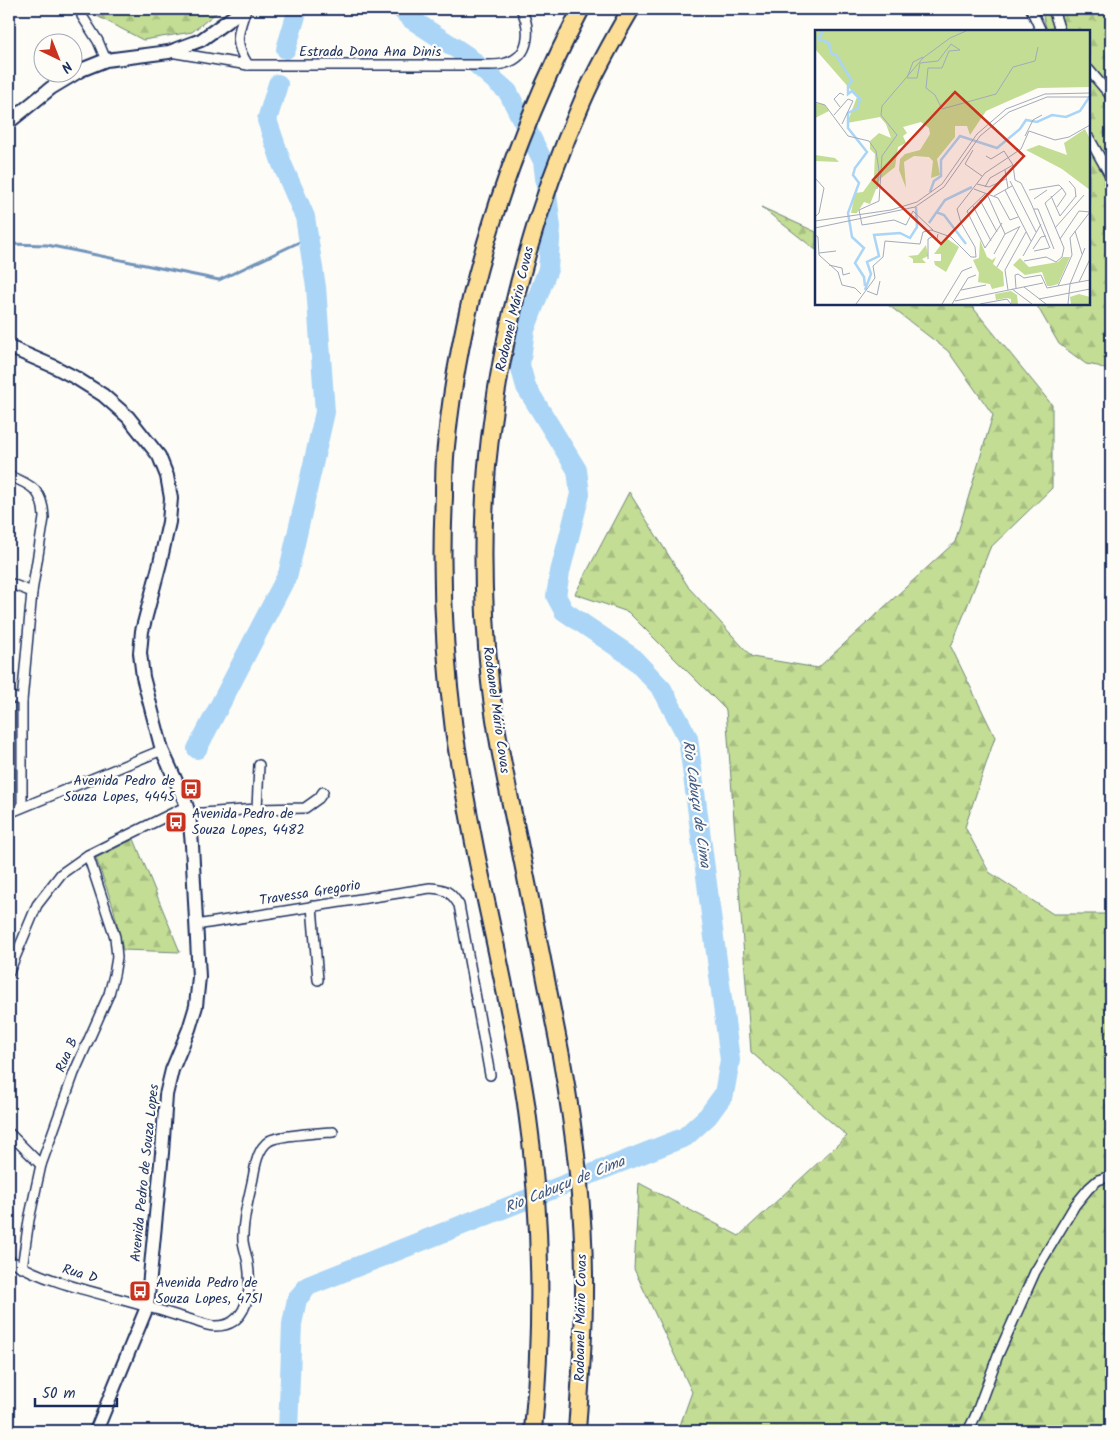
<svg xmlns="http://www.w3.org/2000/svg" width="1120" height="1440" viewBox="0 0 1120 1440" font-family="Kalam,sans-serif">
<defs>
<pattern id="forest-firs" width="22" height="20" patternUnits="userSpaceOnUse" patternTransform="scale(1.25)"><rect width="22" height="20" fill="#c3dd94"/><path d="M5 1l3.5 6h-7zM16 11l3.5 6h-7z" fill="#a7be82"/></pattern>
</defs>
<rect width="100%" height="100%" fill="#fdfcf7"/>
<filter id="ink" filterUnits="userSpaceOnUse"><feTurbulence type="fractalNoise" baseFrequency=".02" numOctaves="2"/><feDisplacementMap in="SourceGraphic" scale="10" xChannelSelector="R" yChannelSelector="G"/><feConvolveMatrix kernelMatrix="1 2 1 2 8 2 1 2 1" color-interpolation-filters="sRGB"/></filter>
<g filter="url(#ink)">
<g fill="url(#forest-firs)" stroke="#6f8679">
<polygon points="101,9 221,9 192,32 143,40 97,16"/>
<polygon points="1041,9 1111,9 1111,372 1098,366 1086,364 1059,344 1036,304 1089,304 1089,31 1047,31"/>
<polygon points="761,207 816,232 816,250"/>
<polygon points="887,304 970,304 1052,405 1052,488 990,548 951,647 995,737 965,827 989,872 1053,914 1111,914 1111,1431 678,1431 692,1392 634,1269 639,1183 739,1236 847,1136 751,1052 726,710 628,612 575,594 629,492 689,588 752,657 818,668 955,542 993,415 948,351"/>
<polygon points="134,839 180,952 123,950 113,906 96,858"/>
</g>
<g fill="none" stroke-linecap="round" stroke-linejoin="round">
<polyline stroke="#7193b9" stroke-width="3" points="9,244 47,245 219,280 308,238"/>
<g stroke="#aad5f6" stroke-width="20">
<polyline points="286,49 298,9"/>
<polyline points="197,749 288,574 325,412 316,287 305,217 282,164 267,120 278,84"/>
<polyline points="288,1431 292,1324 297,1299 308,1286 685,1137 708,1116 724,1094 730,1060 688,738 662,689 632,657 564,611 556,596 560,572 580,494 577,470 526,387 520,365 525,330 548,269 551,227 543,161 508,92 466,55 411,19 401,9"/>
</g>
<g stroke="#1b2f5e" stroke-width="12">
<g id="minor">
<polyline points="82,9 82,16 98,41 106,60"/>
<path d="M246,9C238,33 233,41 248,65"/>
<polyline points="1031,9 1041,31"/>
<polyline points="1053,9 1060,31"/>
<path d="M170,52L248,65H489C495,65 501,65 506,63C531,56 531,28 521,9"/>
<polyline points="1089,70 1111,96"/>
<polyline points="1089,138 1111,177"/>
<path d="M9,476C33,485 43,491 44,518L32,592L22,701V807"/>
<polyline points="9,583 32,592"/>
<polyline points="9,696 22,701"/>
<polyline points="257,809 259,765"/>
<polyline points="9,813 162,750"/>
<polyline points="189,814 257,809 305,808 319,798 323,792"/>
<polyline points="312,906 318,980"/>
<path d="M196,925L430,888C446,889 450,891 459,905L490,1075"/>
<polyline points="9,972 37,905 61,874 88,855 187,806"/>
<polyline points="9,1133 41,1165"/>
<path d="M9,1260C52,1285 101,1293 148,1307C163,1311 177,1316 192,1320C199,1322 207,1326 214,1326C248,1327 252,1290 248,1264C247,1256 244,1249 243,1241C242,1220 249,1198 253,1178C255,1166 258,1148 269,1141C279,1135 319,1133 333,1132"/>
<polyline points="22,1268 29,1220 41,1165 74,1073 109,994 114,975 117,957 115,937 88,855"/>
<polyline points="968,1431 975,1417 998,1355 1035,1272 1075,1205 1089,1188 1098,1180 1111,1176"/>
</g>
</g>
<g stroke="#1b2f5e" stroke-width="16">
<g id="secondary">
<polyline points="9,122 51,88 81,70 106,60 169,52 201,40 244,9"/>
<polyline points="9,347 53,366 76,378 103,395 128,417 159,456 167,476 171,498 169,522 160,563 142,631 140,653 143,677 162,750 185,801 189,814 192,845 199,977 196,1006 189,1029 172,1070 166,1095 162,1153 147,1307 96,1431"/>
</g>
</g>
<g stroke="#1b2f5e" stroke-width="20">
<g id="motorway">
<path d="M533,1431C543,1321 542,1213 526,1103C513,1019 493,936 476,853C468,812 460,771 454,730C444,653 440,575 444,497C444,480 444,463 446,446C461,294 510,144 581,9"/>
<path d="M577,1431C580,1386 584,1340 584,1294C585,1215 575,1133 561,1056C547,986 534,917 520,848C509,793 496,738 490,682C483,611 481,538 487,466C499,340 532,215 583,100C597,68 614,38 631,9"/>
</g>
</g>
<use href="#minor" stroke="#fdfcf7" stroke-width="9"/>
<use href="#secondary" stroke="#fdfcf7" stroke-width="12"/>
<use href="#motorway" stroke="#fcde96" stroke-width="16"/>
</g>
</g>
<defs>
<g id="bus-square" transform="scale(1.125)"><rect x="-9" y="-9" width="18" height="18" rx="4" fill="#c8321e" stroke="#fdfcf7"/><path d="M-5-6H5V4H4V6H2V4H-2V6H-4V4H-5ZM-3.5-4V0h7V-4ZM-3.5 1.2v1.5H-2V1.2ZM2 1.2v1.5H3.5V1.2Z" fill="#fff"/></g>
</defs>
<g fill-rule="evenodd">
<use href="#bus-square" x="191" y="789"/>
<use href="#bus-square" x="176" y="822"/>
<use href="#bus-square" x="140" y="1291"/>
</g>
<g text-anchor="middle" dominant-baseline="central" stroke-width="4.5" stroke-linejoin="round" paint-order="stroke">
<g font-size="14" fill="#1b2f5e" stroke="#fdfcf7">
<text x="370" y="52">Estrada Dona Ana Dinis</text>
<text transform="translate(515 309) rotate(-77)">Rodoanel Mário Covas</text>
<text transform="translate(496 710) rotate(82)">Rodoanel Mário Covas</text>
<text transform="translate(310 893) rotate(-9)">Travessa Gregorio</text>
<text transform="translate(67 1055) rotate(-67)">Rua B</text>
<text transform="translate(145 1173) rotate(-84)">Avenida Pedro de Souza Lopes</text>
<text transform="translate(80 1274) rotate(16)">Rua D</text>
<text transform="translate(581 1318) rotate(-89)">Rodoanel Mário Covas</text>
</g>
<g font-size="14" fill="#1b2f5e" stroke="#fdfcf7" text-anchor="start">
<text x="175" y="781" text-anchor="end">Avenida Pedro de<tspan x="175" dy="16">Souza Lopes, 4445</tspan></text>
<text x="192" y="814">Avenida Pedro de<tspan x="192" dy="16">Souza Lopes, 4482</tspan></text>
<text x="156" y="1283">Avenida Pedro de<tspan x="156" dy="16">Souza Lopes, 4751</tspan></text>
</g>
<g font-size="15" font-style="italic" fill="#3f5884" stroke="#fdfcf7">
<text transform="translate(696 804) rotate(82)">Rio Cabuçu de Cima</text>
<text transform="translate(565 1185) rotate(-22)">Rio Cabuçu de Cima</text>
</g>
</g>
<g transform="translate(815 30)">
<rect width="275" height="275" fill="#fdfcf7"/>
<path d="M111,215L113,226L107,229L111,233H98V229L93,226L103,225Z" fill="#c3dd94"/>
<path d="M0,1H275V57L223,58L171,81L155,105L152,96H140V107L122,129L125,145L116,148L118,131L114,127L99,126L89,132L91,158L84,140L85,129L90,124L105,120L115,104L114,98L106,92L88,97L92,103L88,106L91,113L83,117L80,137L65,149L55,174L49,172L42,183H36L40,163L48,162L59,147L60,124L55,119V111L64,103L76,108L71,94L65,87L32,93L42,67L0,19ZM0,73L9,74L14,81L0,88ZM270,99L275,109V160L247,139L211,120L224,115L252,125L249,113ZM0,125L20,128L24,132L0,131ZM131,208L144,217L131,242L120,235L119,231H126V224H119ZM165,210L172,227L177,230L181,227L178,234L188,242L189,256L177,259L175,254L163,252L164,243L158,230L164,228ZM248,227H255L243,254L236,256H232L227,242L210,245L198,235L205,228L214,237L243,232ZM196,261L202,265L203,274H196V269L192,268L181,270L180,264ZM264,264L275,267V274H256L255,267Z" fill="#c3dd94"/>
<path fill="none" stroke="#aad5f6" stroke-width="2.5" d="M8,1L3,9L14,13L16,23L21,25L37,51L33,55V64L37,61L45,69L43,78L33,83V98L52,122L40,138L38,145L44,153L33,183L37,207L49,218L40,233L49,247L50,256M115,162L119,151L126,146V130L145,106L182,118L205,99L211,90L222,92L237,85L251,87L265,81L275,66M121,182L129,185L151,214M114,193L130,170L157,157M50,260L56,244L52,232L64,226L59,205L85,203L95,208L102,197L101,177"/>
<path fill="none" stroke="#a3aaba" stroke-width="1" d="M108,27L98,32L92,48H102L105,33L123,31L136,14L145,20L134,21L127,38H113L111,58L120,65L127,79L181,64L198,37L220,31L223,17M0,72L10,75L33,106L54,111L61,121L64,140L62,159M25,77L19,69L25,63L29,65M19,85L33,69L38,71L27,94M210,106L218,90L227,85M158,120L150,134L167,146M171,126L176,129L189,121L198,135L200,150L206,153L216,173L235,218M190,140L193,158M0,148L9,158L4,183L0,187M195,151L221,202M254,151L260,158L261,167M162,154L174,157L191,149M170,157L175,148L198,135M159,159L183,168L195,190L203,187M190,160L216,211M214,160L244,155L247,158M171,163L152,181L170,218L187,193M172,164L190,204L179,224M179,166L197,156M236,166L245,186M219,169L232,160M165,170L182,202M158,176L176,211M242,177L251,164L247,158M219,179H223L239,219M245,186L261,166M0,191L76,180L102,172L127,154L162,104L191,79L230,64L275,63M0,198L100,177L129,157L165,106L194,82L232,67H275M240,198L269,165M118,200L98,181L91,195L79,190L47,195L44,180L64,171L67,126L82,105L66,85L67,76L108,28L135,8L151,1M260,201L267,224M190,204L204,197M0,205L3,207L4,225L23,242L27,255L40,258L46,264M245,209L264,181L275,182M218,219L226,207L231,206M219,221L234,218M4,223L21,221M208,226L226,194M113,229V209L118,206L122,209L123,204M209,231L231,227L241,232L247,227L249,218L230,173L247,158M14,235L27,238L28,245L35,243M182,237L205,196M264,252L275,229M243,256L257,225L255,208L275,182M209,257L231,274M201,258L200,245L203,244L209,248L226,245L232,258L275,250M197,259L217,274M146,260L171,255M193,260L190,240L211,202M52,261L62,265L65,251M224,269L275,259M140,271L228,253M41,274L60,248L58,236L68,227L70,211L105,214L108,202L116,200L136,207L156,227H161L160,217L146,193L142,179L170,143L206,119L214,101L240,110L254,107L275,95M127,274L147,241L157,237M137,274L153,248L161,245M165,274L192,269L196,274M253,274L255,254L270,218"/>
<path fill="#c8321e" fill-opacity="0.15" stroke="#c8321e" stroke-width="2.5" d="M140,62L209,126L126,214L58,150Z"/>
<rect width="275" height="275" fill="none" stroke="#1b2f5e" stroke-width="2.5"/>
</g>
<rect width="1120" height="1440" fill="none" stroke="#fdfcf7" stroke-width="30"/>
<rect x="15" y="15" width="1090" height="1410" fill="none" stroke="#1b2f5e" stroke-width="2" filter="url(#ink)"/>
<g transform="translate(58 58) rotate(137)"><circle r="24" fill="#fdfcf7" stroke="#a3aaba"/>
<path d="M0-4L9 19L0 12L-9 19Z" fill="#c8321e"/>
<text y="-8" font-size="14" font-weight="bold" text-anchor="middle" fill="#1b2f5e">N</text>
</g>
<path d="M35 1398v8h82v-8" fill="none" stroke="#1b2f5e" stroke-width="2.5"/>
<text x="42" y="1398" font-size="15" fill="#1b2f5e" stroke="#fdfcf7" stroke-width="4" paint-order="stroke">50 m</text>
</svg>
